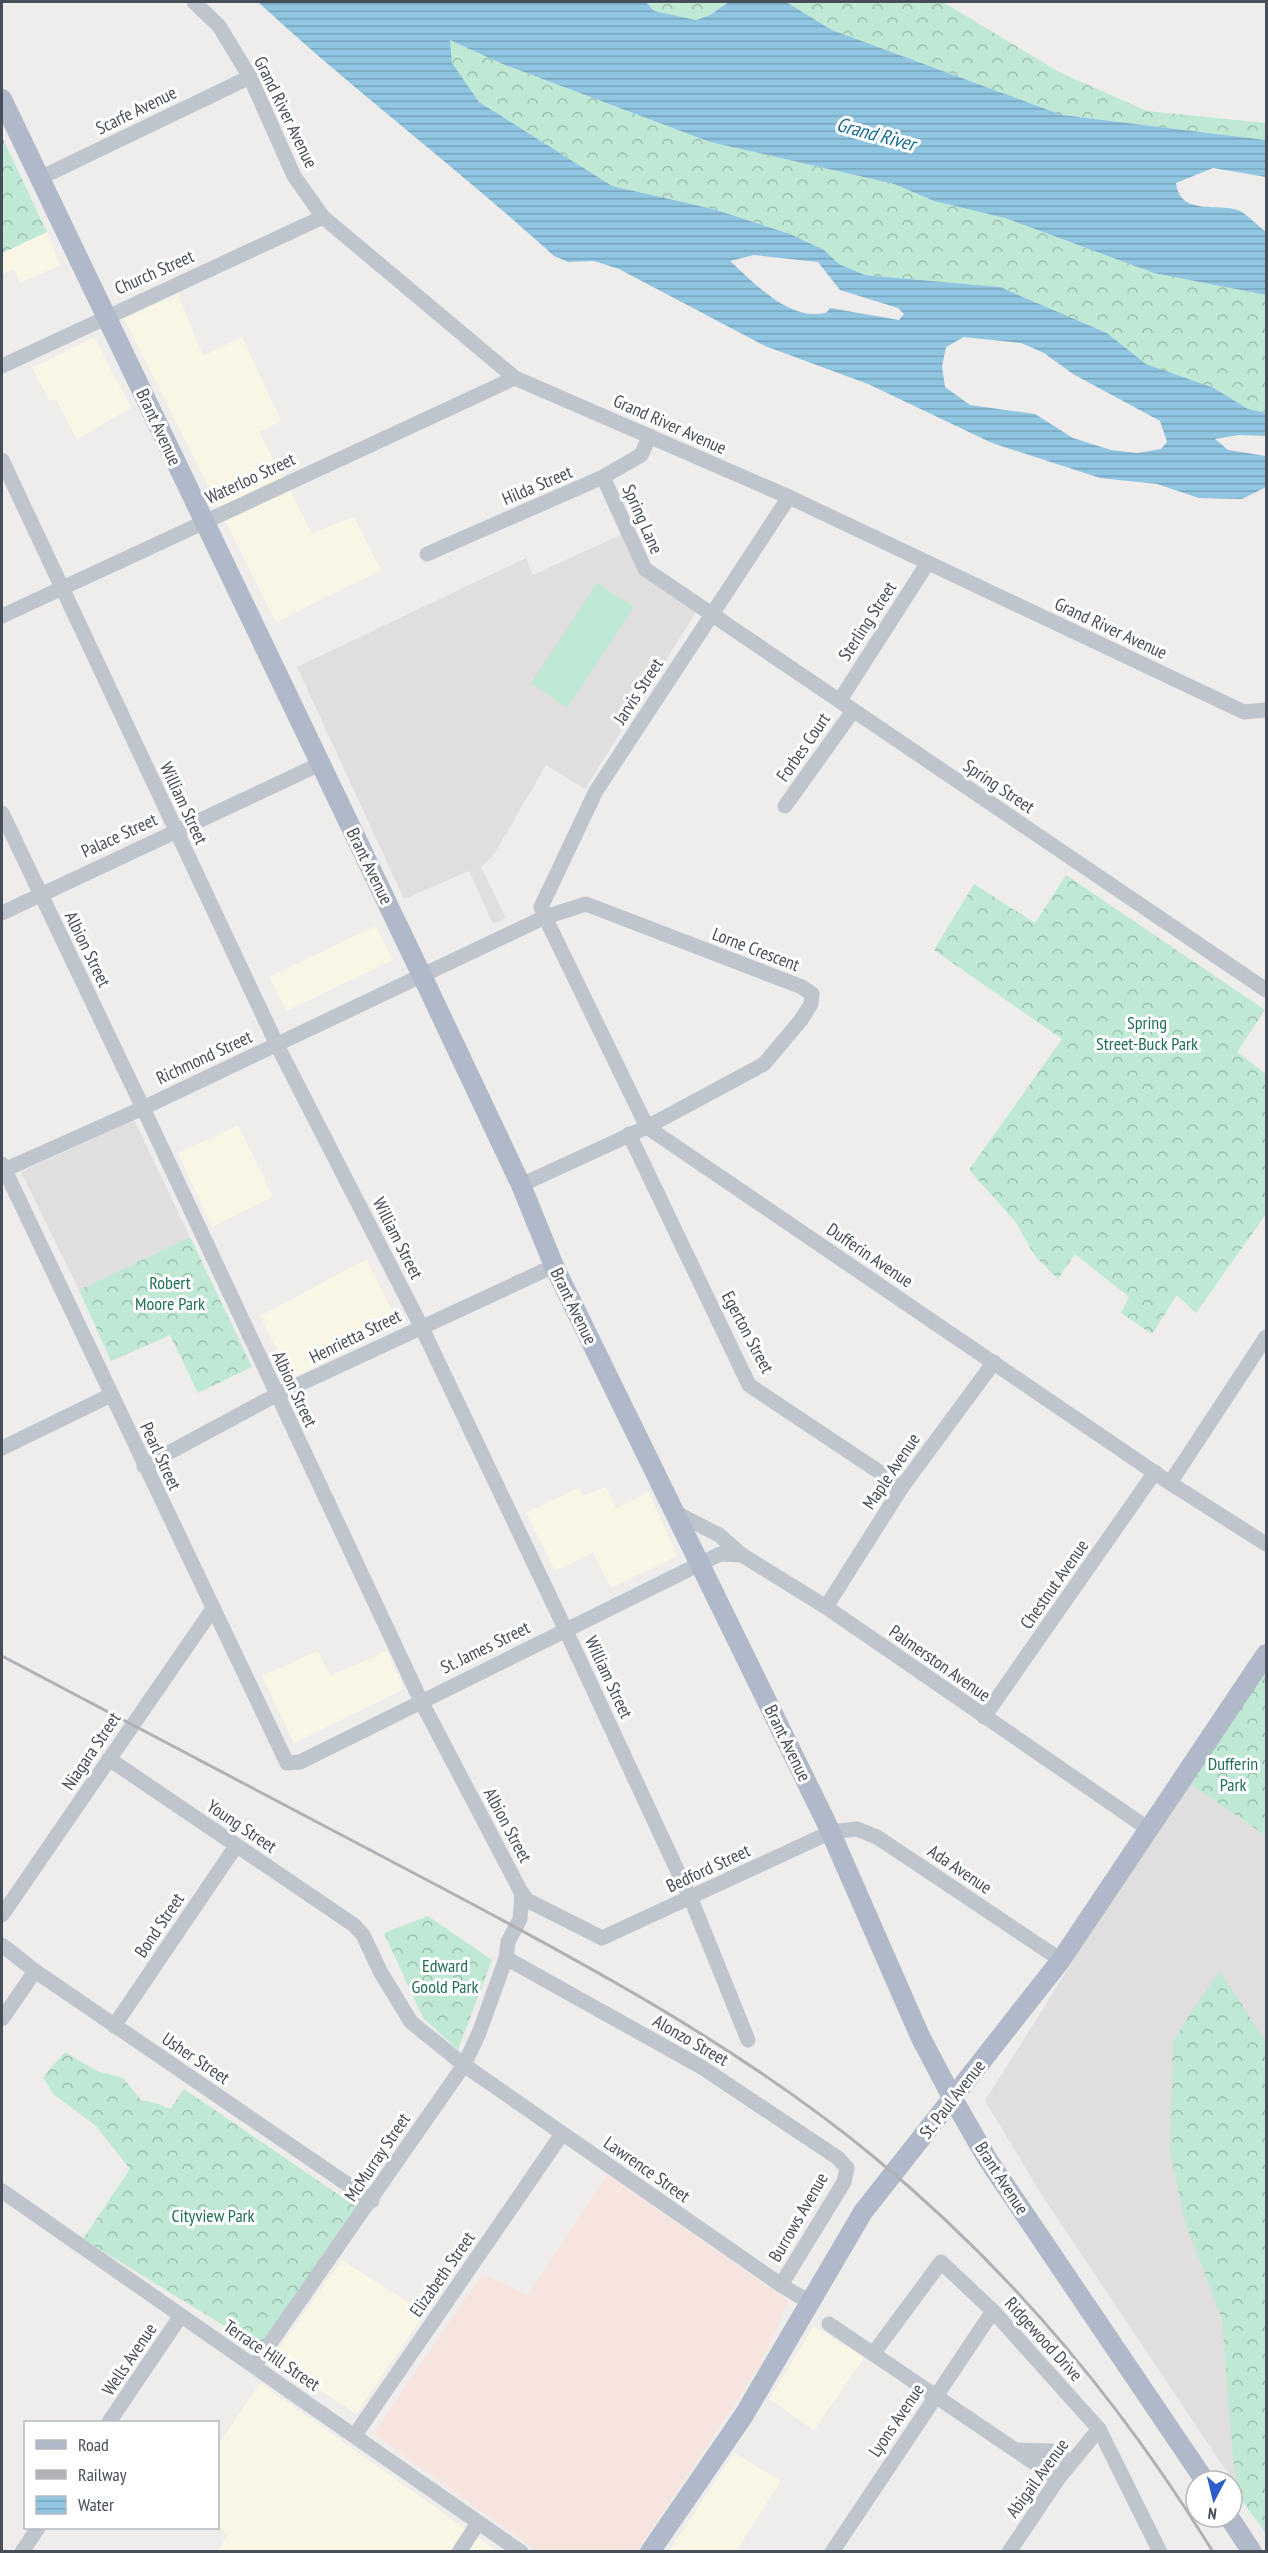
<svg xmlns="http://www.w3.org/2000/svg" width="1268" height="2553" viewBox="0 0 1268 2553" font-family="'PT Sans Narrow',sans-serif">
<defs>
<pattern id="forest-crowns" width="20" height="18" patternUnits="userSpaceOnUse" patternTransform="scale(1.5)"><rect width="20" height="18" fill="#bfe9d4"/><path d="M2 6a3 3 0 1 1 6 0M12 15a3 3 0 1 1 6 0" fill="none" stroke="#9dbfaf"/></pattern>
<pattern id="water-rules" width="6" height="5" patternUnits="userSpaceOnUse" patternTransform="scale(1.5)"><rect width="6" height="5" fill="#90c6e1"/><path d="M0 2.5h6" fill="none" stroke="#77a3b9"/></pattern>
</defs>
<rect width="100%" height="100%" fill="#efedec"/>
<g fill="#f9f6e6">
<polygon points="47,232 60,265 20,283 14,269 2,274 2,253"/>
<polygon points="178,294 203,356 242,337 281,421 259,432 312,533 354,517 381,570 276,622 124,319"/>
<polygon points="94,337 131,408 77,439 56,400 49,400 32,368"/>
<polygon points="376,926 393,960 286,1011 269,977"/>
<polygon points="238,1126 273,1197 212,1227 178,1153"/>
<polygon points="367,1259 399,1325 292,1378 260,1316"/>
<polygon points="606,1487 616,1508 649,1492 677,1556 611,1588 593,1552 555,1571 526,1513 578,1488 583,1496"/>
<polygon points="318,1651 330,1676 387,1651 404,1689 294,1743 262,1676"/>
<polygon points="342,2260 425,2313 356,2414 272,2358"/>
<polygon points="814,2326 864,2358 814,2430 769,2399"/>
<polygon points="260,2383 497,2551 217,2552 228,2535 218,2527 218,2445"/>
<polygon points="734,2453 781,2481 736,2551 669,2551"/>
</g>
<g fill="#e0dede">
<polygon points="625,533 647,574 698,609 585,789 546,765 493,856 481,867 506,918 493,924 469,871 404,899 297,667 526,558 533,575"/>
<polygon points="134,1120 190,1237 79,1290 21,1172"/>
<polygon points="1186,1781 1266,1836 1266,2530 1043,2197 985,2101"/>
</g>
<polygon fill="#f7e4de" points="607,2174 788,2301 761,2364 637,2551 537,2551 373,2434 482,2274 528,2295"/>
<polygon fill="#bfe9d4" points="597,583 634,607 567,708 531,683"/>
<g fill="url(#forest-crowns)">
<polygon points="646,2 729,2 710,15 696,20 654,11"/>
<polygon points="786,2 943,2 1059,72 1147,111 1266,123 1266,140 1062,115 832,30"/>
<polygon points="450,40 500,63 710,142 894,184 934,201 1005,218 1154,273 1266,295 1266,413 1248,409 1214,388 1146,364 1107,333 1000,287 865,275 839,264 824,250 790,234 712,209 612,186 479,102 452,63"/>
<polygon points="2,137 47,232 2,253"/>
<polygon points="1066,875 1265,1010 1237,1052 1266,1074 1266,1214 1196,1313 1177,1295 1152,1334 1121,1313 1129,1297 1075,1254 1058,1279 1035,1256 1015,1221 969,1170 1062,1039 934,950 974,884 1035,923"/>
<polygon points="190,1237 252,1367 198,1393 170,1335 111,1361 79,1290"/>
<polygon points="1266,1670 1266,1836 1186,1781"/>
<polygon points="428,1916 492,1960 458,2050 423,2018 384,1933"/>
<polygon points="1220,1971 1266,2042 1266,2533 1240,2498 1233,2459 1222,2319 1186,2225 1170,2152 1173,2042 1189,2015"/>
<polygon points="65,2052 97,2071 123,2078 141,2100 156,2103 170,2109 184,2089 358,2208 262,2349 83,2239 130,2169 96,2126 53,2094 43,2077"/>
</g>
<path fill="url(#water-rules)" fill-rule="evenodd" d="M258,2H646L654,11L696,20L710,15L729,2H786L832,30L1062,115L1266,140V177L1213,168L1176,183C1180,217 1219,202 1240,211C1249,216 1258,226 1266,232V295L1154,273L1005,218L934,201L894,184L710,142L500,63L450,40L452,63L479,102L612,186L713,209L790,234L824,250L839,264L865,275L1000,287L1107,333L1146,364L1214,388L1248,409L1266,413V436L1239,435L1215,439L1228,450L1266,456V487L1242,499L1199,498L1157,484L1100,478L992,443L868,384L765,346L619,269L594,261L568,262L554,256C457,168 353,90 258,2ZM754,255L818,262L840,290L898,308L904,314L899,320L830,308L826,313C789,321 755,284 730,261ZM964,337L1021,343L1044,353L1073,374L1160,421L1167,442L1161,449L1137,453L1111,450L1073,438L1035,414L970,405L945,387L942,367L946,347Z"/>
<g fill="none" stroke-linecap="round" stroke-linejoin="round">
<g stroke="#bfc5cd" stroke-width="15">
<polyline points="194,2 219,26 250,77 294,176 323,217 515,378 789,497 1244,712 1266,710"/>
<polyline points="40,178 250,77"/>
<polyline points="2,366 323,217"/>
<polyline points="2,460 277,1045 421,1326 560,1618 693,1904 748,2040"/>
<polyline points="603,477 645,569 1266,990"/>
<polyline points="789,497 596,791 541,907 545,917 647,1127 1170,1483 1266,1544"/>
<polyline points="427,554 603,477 641,455 650,436"/>
<polyline points="2,616 515,378"/>
<polyline points="840,700 927,564"/>
<polyline points="785,806 853,711"/>
<polyline points="2,813 143,1108 421,1701 520,1890 527,1900 602,1938 831,1832 857,1829 877,1837 1061,1960"/>
<polyline points="2,913 320,764"/>
<polyline points="629,1134 749,1385 902,1487"/>
<polyline points="2,1164 287,1763 300,1762 720,1554 742,1555"/>
<polyline points="2,1171 143,1108 545,917 586,904 802,987 812,994 811,1004 801,1020 764,1064 647,1127 521,1185"/>
<polyline points="2,1448 111,1395"/>
<polyline points="144,1466 276,1395 554,1266"/>
<polyline points="1170,1483 1266,1337"/>
<polyline points="676,1513 719,1535 742,1555 826,1607 1150,1830"/>
<polyline points="826,1607 902,1487 994,1362"/>
<polyline points="984,1717 1155,1472"/>
<polyline points="109,1759 354,1925 363,1935 381,1973 411,2022 464,2065 781,2285 811,2303"/>
<polyline points="2,1915 212,1610"/>
<polyline points="2,1945 35,1971 372,2201"/>
<polyline points="506,1958 703,2068 838,2158 847,2168 844,2182 781,2285"/>
<polyline points="2,2019 35,1971"/>
<polyline points="114,2026 236,1846"/>
<polyline points="2,2191 521,2552"/>
<polyline points="829,2324 1058,2479"/>
<polyline points="873,2354 941,2262 993,2311 1099,2429 1160,2552"/>
<polyline points="255,2365 464,2065 479,2033 506,1958 508,1942 520,1919 522,1893"/>
<polyline points="109,2422 180,2317"/>
<polyline points="355,2435 562,2134"/>
<polyline points="1016,2450 1052,2451 1071,2463"/>
<polyline points="22,2552 38,2528"/>
<polyline points="459,2552 478,2523"/>
<polyline points="832,2552 993,2311"/>
<polyline points="1009,2552 1058,2479 1099,2429"/>
</g>
<g stroke="#afb9c9" stroke-width="20">
<polyline points="2,99 426,984 521,1185 554,1266 827,1824 920,2036 953,2099 988,2160 1205,2481"/>
<polyline points="1229,2517 1252,2552"/>
<polyline points="650,2552 744,2415 863,2212 1061,1960 1266,1654"/>
</g>
<path stroke="#afb1b6" stroke-width="3" d="M2,1656C149,1733 297,1810 444,1889C593,1968 743,2049 874,2157C1010,2269 1121,2402 1213,2552"/>
</g>
<g text-anchor="middle" dominant-baseline="central" stroke-width="6" stroke-linejoin="round" paint-order="stroke">
<g font-size="18" fill="#474e58" stroke="#fff">
<text transform="translate(136 110) rotate(-26)">Scarfe Avenue</text>
<text transform="translate(286 112) rotate(64)">Grand River Avenue</text>
<text transform="translate(154 272) rotate(-24)">Church Street</text>
<text transform="translate(670 424) rotate(24)">Grand River Avenue</text>
<text transform="translate(159 427) rotate(65)">Brant Avenue</text>
<text transform="translate(250 478) rotate(-25)">Waterloo Street</text>
<text transform="translate(537 485) rotate(-23)">Hilda Street</text>
<text transform="translate(643 519) rotate(66)">Spring Lane</text>
<text transform="translate(867 621) rotate(-57)">Sterling Street</text>
<text transform="translate(1111 628) rotate(25)">Grand River Avenue</text>
<text transform="translate(638 691) rotate(-57)">Jarvis Street</text>
<text transform="translate(803 747) rotate(-55)">Forbes Court</text>
<text transform="translate(999 786) rotate(34)">Spring Street</text>
<text transform="translate(184 803) rotate(65)">William Street</text>
<text transform="translate(119 835) rotate(-25)">Palace Street</text>
<text transform="translate(370 866) rotate(64)">Brant Avenue</text>
<text transform="translate(88 949) rotate(64)">Albion Street</text>
<text transform="translate(756 949) rotate(21)">Lorne Crescent</text>
<text transform="translate(204 1057) rotate(-25)">Richmond Street</text>
<text transform="translate(398 1238) rotate(63)">William Street</text>
<text transform="translate(870 1255) rotate(34)">Dufferin Avenue</text>
<text transform="translate(574 1306) rotate(64)">Brant Avenue</text>
<text transform="translate(748 1332) rotate(62)">Egerton Street</text>
<text transform="translate(355 1336) rotate(-26)">Henrietta Street</text>
<text transform="translate(295 1389) rotate(65)">Albion Street</text>
<text transform="translate(161 1456) rotate(65)">Pearl Street</text>
<text transform="translate(891 1471) rotate(-56)">Maple Avenue</text>
<text transform="translate(1054 1584) rotate(-55)">Chestnut Avenue</text>
<text transform="translate(485 1647) rotate(-26)">St. James Street</text>
<text transform="translate(940 1663) rotate(35)">Palmerston Avenue</text>
<text transform="translate(609 1677) rotate(65)">William Street</text>
<text transform="translate(788 1743) rotate(64)">Brant Avenue</text>
<text transform="translate(91 1751) rotate(-56)">Niagara Street</text>
<text transform="translate(508 1825) rotate(62)">Albion Street</text>
<text transform="translate(242 1826) rotate(34)">Young Street</text>
<text transform="translate(708 1868) rotate(-25)">Bedford Street</text>
<text transform="translate(960 1869) rotate(34)">Ada Avenue</text>
<text transform="translate(159 1925) rotate(-56)">Bond Street</text>
<text transform="translate(691 2040) rotate(30)">Alonzo Street</text>
<text transform="translate(196 2058) rotate(34)">Usher Street</text>
<text transform="translate(952 2099) rotate(-52)">St. Paul Avenue</text>
<text transform="translate(377 2157) rotate(-56)">McMurray Street</text>
<text transform="translate(647 2169) rotate(35)">Lawrence Street</text>
<text transform="translate(1002 2178) rotate(57)">Brant Avenue</text>
<text transform="translate(798 2217) rotate(-60)">Burrows Avenue</text>
<text transform="translate(442 2274) rotate(-55)">Elizabeth Street</text>
<text transform="translate(1044 2339) rotate(48)">Ridgewood Drive</text>
<text transform="translate(272 2355) rotate(34)">Terrace Hill Street</text>
<text transform="translate(129 2359) rotate(-56)">Wells Avenue</text>
<text transform="translate(896 2420) rotate(-56)">Lyons Avenue</text>
<text transform="translate(1037 2478) rotate(-54)">Abigail Avenue</text>
</g>
<g font-size="18" fill="#207052" stroke="#fff">
<text x="1147" y="1022">Spring<tspan x="1147" dy="21">Street-Buck Park</tspan></text>
<text x="170" y="1282">Robert<tspan x="170" dy="21">Moore Park</tspan></text>
<text x="1233" y="1763">Dufferin<tspan x="1233" dy="21">Park</tspan></text>
<text x="445" y="1965">Edward<tspan x="445" dy="21">Goold Park</tspan></text>
<text x="213" y="2215">Cityview Park</text>
</g>
<g font-size="20" font-style="italic" fill="#1b6d96" stroke="#fff">
<text transform="translate(876 134) rotate(15)">Grand River</text>
</g>
</g>
<rect width="1268" height="2553" fill="none" stroke="#474e58" stroke-width="6"/>
<rect x="24" y="2421" width="195" height="108" fill="#ffffff" stroke="#b5b8bc" stroke-width="1.5"/>
<rect x="36" y="2440" width="30" height="9" fill="#afb9c9" stroke="#b5b8bc" stroke-width="1.5"/>
<text x="78" y="2451" font-size="18" fill="#474e58">Road</text>
<rect x="36" y="2470" width="30" height="9" fill="#afb1b6" stroke="#b5b8bc" stroke-width="1.5"/>
<text x="78" y="2481" font-size="18" fill="#474e58">Railway</text>
<rect x="36" y="2496" width="30" height="18" fill="url(#water-rules)" stroke="#b5b8bc" stroke-width="1.5"/>
<text x="78" y="2511" font-size="18" fill="#474e58">Water</text>
<g transform="translate(1214 2499) rotate(187)"><circle r="28" fill="#ffffff" stroke="#b5b8bc" stroke-width="1.5"/>
<path d="M0-4.5L10 22L0 15L-10 22Z" fill="#2c5dca"/>
<text y="-9" font-size="16" font-weight="bold" text-anchor="middle" fill="#474e58">N</text>
</g>
</svg>
